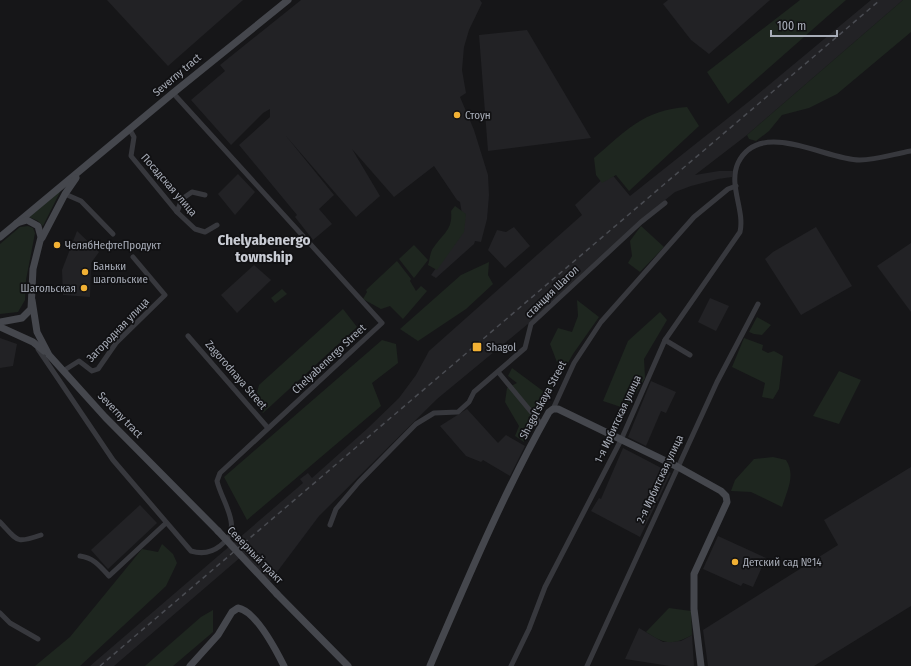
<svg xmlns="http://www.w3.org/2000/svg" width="911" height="666" viewBox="0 0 911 666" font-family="'Fira Sans Condensed',sans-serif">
<rect width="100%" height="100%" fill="#161618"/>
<g fill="#222225">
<polygon points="107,0 243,0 168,66"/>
<polygon points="301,0 480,0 482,3 469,30 464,47 462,70 466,93 460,97 474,130 488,175 489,195 487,219 481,242 475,241 474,244 436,278 431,275 454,243 462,214 460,202 457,200 434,166 394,197 352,149 380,196 356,217 286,136 334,195 319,209 332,224 313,240 295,217 297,215 239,145 270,117 270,109 263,113 231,145 191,100 225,71 220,65"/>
<polygon points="668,0 770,0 709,54 691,40 663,4"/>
<polygon points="871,0 903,0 747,135 695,175 719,171 733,171 732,177 718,179 691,186 675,192 648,214 540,314 437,399 319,516 268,584 242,556 114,666 90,666 303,483 300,479 308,473 312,478 368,428 399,398 416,375 429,351 582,215 575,205 610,172 630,196 752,99"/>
<polygon points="527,30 591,138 488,151 479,35"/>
<polygon points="238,174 255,192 235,215 218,194"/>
<polygon points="514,227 530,246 505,268 488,250 497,230 506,232"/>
<polygon points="816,227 852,286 801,315 765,259 773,252"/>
<polygon points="77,231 99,252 91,263 90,297 63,295 62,270"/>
<polygon points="911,243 911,312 877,266"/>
<polygon points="254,265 271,280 237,313 221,295"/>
<polygon points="710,298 729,306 716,331 698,322"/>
<polygon points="0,338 17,344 13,366 0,368"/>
<polygon points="651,381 676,392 666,413 661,411 646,446 628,437"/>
<polygon points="467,409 498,443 506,435 525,446 510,476 483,460 481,462 466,456 440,426"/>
<polygon points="623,448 671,473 640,537 591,511 599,498 601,499"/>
<polygon points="911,467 911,606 814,666 708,666 703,630 838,545 824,520"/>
<polygon points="140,505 157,523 108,569 91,550"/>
<polygon points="718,536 766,558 753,587 743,583 741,586 703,569"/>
<polygon points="639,628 663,642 681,641 692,635 694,666 670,666 625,659"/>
</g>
<g fill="#1e261f">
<polygon points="800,0 846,0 728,104 707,72"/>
<polygon points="903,0 911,0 911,32 837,94 809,108 782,115 769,131 756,141 749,139 747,135"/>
<path d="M687,107L699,126L629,191L616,175L602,183L596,175L594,158C626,131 643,110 687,107Z"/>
<polygon points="61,190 43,226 38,221 29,217"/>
<path d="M455,206L466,214L464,232L437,270L428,265C430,259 430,251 434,247C443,233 453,230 451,211Z"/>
<polygon points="28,226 33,228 35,233 26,280 25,300 18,312 0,314 0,244 20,227"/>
<polygon points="641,226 664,247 640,272 628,263 632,256 630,241"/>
<polygon points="414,245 428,260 414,278 399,259"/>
<polygon points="397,261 411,279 410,281 416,291 421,286 427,291 403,319 390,306 381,309 363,299 367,292 366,290"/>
<polygon points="489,262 488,275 493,284 466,309 418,341 400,329 461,275"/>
<polygon points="282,289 287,294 275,303 271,298"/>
<polygon points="577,300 599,317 573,354 524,442 515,436 519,426 505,402 507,388 517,383 508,376 512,368 543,391 560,370 550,344 558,328 572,332 578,316"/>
<polygon points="343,309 357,327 263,413 255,400 259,385"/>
<polygon points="660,312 667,320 644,359 645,378 627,409 603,401 628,341"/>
<polygon points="757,317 771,325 762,335 754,334 749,332"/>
<polygon points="744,338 763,345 762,350 768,353 774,351 783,356 779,389 773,399 762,397 765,383 732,367"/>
<polygon points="382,340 396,344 398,363 372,383 381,406 247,520 224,477"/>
<polygon points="839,371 861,380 839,424 813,416"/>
<path d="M773,457L786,460C796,475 787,491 782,507L751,492L731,491L735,480L754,459Z"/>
<polygon points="162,544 173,554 177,563 166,586 80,666 35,666 70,637 142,549 158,552"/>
<path d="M669,608L691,611L692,635C671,646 665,644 646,632Z"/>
<polygon points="213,610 213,632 173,666 145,666 201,617"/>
</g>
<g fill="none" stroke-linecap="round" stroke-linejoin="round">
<g stroke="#37383d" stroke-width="5">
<polyline points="130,130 134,137 131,156 177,212 195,229 205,232 217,225"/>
<polyline points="65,194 81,201 113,234"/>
<polyline points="177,212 182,199 192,192 205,195"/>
<polyline points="188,336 268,428"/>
<polyline points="665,340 690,355"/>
<path d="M38,349L113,460L191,551C201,554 211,553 220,546C245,528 222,503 217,481L220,473L382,323L173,93"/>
<polyline points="63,371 79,361 92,371 98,369 116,343 165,295 133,257"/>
<polyline points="499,373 542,425"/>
<polyline points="553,409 574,363 601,322 694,217 728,189 736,186"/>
<path d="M0,522C18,541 15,544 41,535"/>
<polyline points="330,525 336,509 359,482 416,424 434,413 458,412 469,402 474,392 525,348 531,324 641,222 665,203"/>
<path d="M80,556C94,558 100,566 109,576L166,523"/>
<polyline points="0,613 10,623 38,639"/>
<path d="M511,666L529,629L545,587L621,440L665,340L740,232C745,210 728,185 738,163C760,117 828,161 860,160C876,160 894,154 911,151"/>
<polyline points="587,666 717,382 758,304"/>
</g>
<g stroke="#45474d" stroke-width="7">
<polyline points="17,223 173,93 288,0"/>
<polyline points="0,237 17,223 27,220 38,226 41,237 33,269 31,309 22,318 0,322"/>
<polyline points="42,238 65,194 76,178"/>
<polyline points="32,300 37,332 49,355 105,417 218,531"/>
<polyline points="0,327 33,342 44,351"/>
<polyline points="277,594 348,666"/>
<path d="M190,666L218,635L232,612L238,608C256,611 276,650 284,666"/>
<path d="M430,666C467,580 503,494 549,412L553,409H558L678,467L721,491L726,496L727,502L694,574V609L701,666"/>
</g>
<polyline stroke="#4a4c52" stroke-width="1.5" stroke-dasharray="5 4" stroke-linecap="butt" points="100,666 880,0"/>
<polyline stroke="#45474d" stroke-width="7" points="218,531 277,594"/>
</g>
<g fill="#f2b134" stroke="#111113" stroke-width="1.5">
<circle cx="457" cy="115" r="4"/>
<circle cx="57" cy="245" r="4"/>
<circle cx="85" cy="272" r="4"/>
<circle cx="84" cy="288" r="4"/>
<rect x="472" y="342" width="10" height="10" rx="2"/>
<circle cx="735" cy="562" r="4"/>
</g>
<g text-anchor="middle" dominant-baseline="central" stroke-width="3.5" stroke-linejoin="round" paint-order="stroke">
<g font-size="11" fill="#a8adb8" stroke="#111113">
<text transform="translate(177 75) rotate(-40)">Severny tract</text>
<text transform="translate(169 185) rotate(49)">Посадская улица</text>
<text transform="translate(552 292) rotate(-44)">станция Шагол</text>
<text transform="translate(118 330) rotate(-46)">Загородная улица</text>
<text transform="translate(329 359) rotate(-43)">Chelyabenergo Street</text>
<text transform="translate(236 375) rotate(49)">Zagorodnaya Street</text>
<text transform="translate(543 400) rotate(-62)">Shagol'skaya Street</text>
<text transform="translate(120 415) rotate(46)">Severny tract</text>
<text transform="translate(618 419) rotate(-65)">1-я Ирбитская улица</text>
<text transform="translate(660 479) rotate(-65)">2-я Ирбитская улица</text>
<text transform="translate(255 555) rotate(46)">Северный тракт</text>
</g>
<g font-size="11" fill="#a8adb8" stroke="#111113" text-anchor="start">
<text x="465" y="115">Стоун</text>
<text x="65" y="245">ЧелябНефтеПродукт</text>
<text x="93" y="266">Баньки<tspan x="93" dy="13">шагольские</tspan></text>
<text x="76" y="288" text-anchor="end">Шагольская</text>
<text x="486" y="347">Shagol</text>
<text x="743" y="562">Детский сад №14</text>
</g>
<g font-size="15" font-weight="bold" fill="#c9ccd4" stroke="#111113">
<text x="264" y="240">Chelyabenergo<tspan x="264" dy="17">township</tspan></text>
</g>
</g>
<path d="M771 30v6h66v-6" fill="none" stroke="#a8adb8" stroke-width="2"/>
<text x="777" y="30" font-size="12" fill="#a8adb8" stroke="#111113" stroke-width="3" paint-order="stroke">100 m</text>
</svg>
